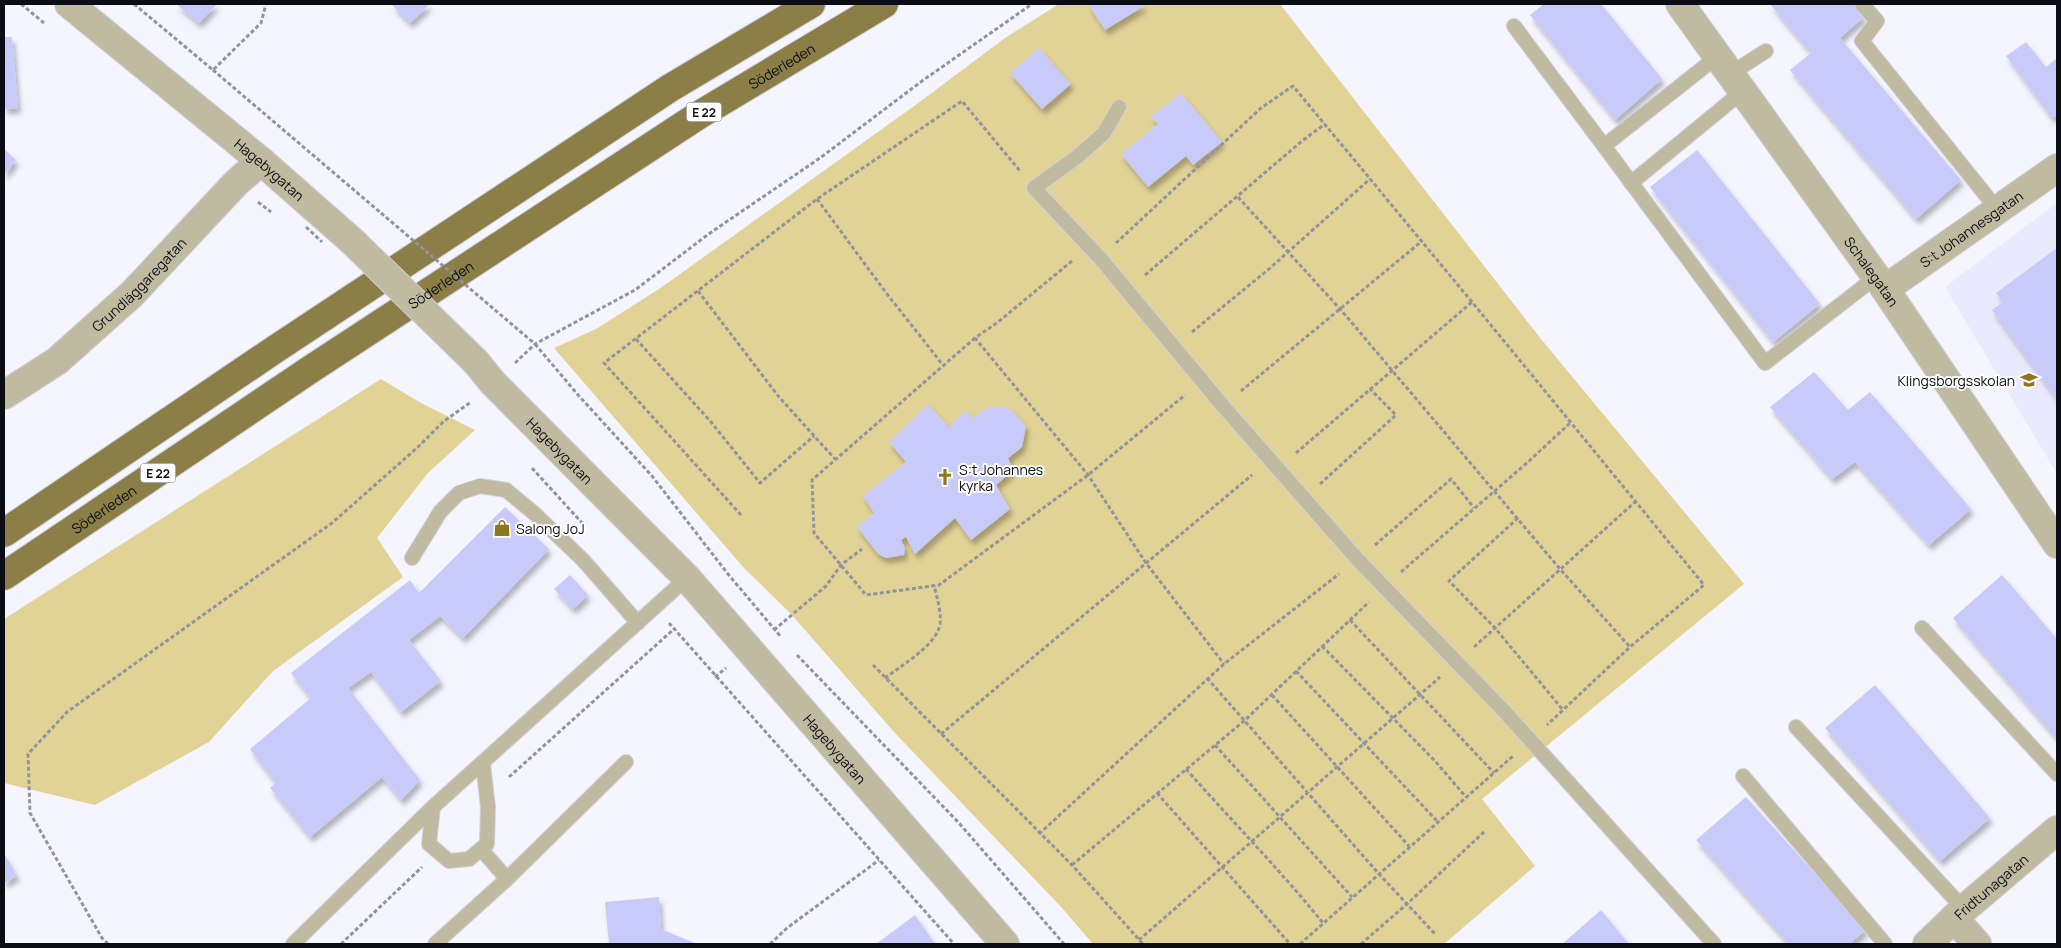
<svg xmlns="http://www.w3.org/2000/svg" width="2061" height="948" viewBox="0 0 2061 948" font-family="Manrope,sans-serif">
<defs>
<filter id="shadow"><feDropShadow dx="3" dy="5.5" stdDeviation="2.5" flood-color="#0004"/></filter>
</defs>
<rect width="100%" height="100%" fill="#f4f5ff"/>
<polygon fill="#e9eafd" points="2057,203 2057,474 1945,287"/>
<g fill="#e1d296">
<polygon points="1059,4 1280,4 1541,339 1744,584 1482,799 1535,866 1444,944 1093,944 1062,908 894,732 792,615 744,568 554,348 596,329 662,287 921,101 1005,38"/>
<polygon points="381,379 421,403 475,430 428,473 377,538 403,577 273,671 209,742 95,805 4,783 4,619"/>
</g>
<g fill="#c8caf9" filter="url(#shadow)">
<polygon points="176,4 217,4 199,23"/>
<polygon points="391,4 430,4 410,23"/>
<polygon points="1088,4 1142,4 1144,6 1105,30"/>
<polygon points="1544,4 1601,4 1662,79 1615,120 1530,15"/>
<polygon points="1770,4 1853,4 1864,17 1840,38 1961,180 1916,219 1790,70 1811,53"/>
<polygon points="4,37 12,37 18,108 4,109"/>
<polygon points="2026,42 2046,67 2057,58 2057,115 2052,118 2006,56"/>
<polygon points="1039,48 1071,84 1042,109 1010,73"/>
<polygon points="1181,93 1222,142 1193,165 1186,156 1148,187 1121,154 1158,124 1151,117"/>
<polygon points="4,149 16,160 4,175"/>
<polygon points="1697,150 1820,304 1773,342 1650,187"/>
<polygon points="2057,248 2057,399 1992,310 2003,302 1996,293"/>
<polygon points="1814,372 1848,410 1870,392 1971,509 1929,545 1855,462 1832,479 1770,407"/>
<polygon points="928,404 949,427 965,411 973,418 987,408 1009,408 1026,426 1022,447 1008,458 1013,470 996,485 1010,509 971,540 955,518 915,554 906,537 901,540 905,548 904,555 886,558 878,554 857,527 874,513 863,496 906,462 889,442"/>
<polygon points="505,507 549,549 463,638 440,616 409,640 441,681 401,712 371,672 348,688 420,780 401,800 382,777 310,837 270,788 276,783 250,749 311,698 291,673 410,580 419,593"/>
<polygon points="570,575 588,595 573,609 554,589"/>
<polygon points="2002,575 2057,639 2057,739 1953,618"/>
<polygon points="1875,685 1990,818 1940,861 1825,728"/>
<polygon points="1746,797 1866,930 1849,944 1789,944 1696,840"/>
<polygon points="4,853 17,876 4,883"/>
<polygon points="659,897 661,929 697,944 609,944 605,902"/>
<polygon points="1601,910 1629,944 1562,944"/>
<polygon points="915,915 935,944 876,944"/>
</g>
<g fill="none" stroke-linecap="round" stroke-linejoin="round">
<g stroke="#cfd0d9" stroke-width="16">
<g id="service">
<polyline points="1862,4 1877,21 1862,41 1997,209"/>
<polyline points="1514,26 1604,146 1718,56"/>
<polyline points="1730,74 1766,51"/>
<polyline points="1119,107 1104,133 1077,157 1034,188 1100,258 1223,406 1358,560 1504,711 1714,944"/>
<polyline points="1604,146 1765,363 1876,277"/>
<polyline points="1631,183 1743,91"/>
<polyline points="412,558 440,512 459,493 480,486 506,490 535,514 583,560 638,623"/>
<polyline points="1922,628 2057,774"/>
<polyline points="1796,727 1964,909"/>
<polyline points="483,764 488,807 487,844 469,859 449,861 429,844 433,807 687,578"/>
<polyline points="1743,776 1885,944"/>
<polyline points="481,849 507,879 626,762"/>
<polyline points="293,944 433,807"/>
<polyline points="435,944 507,879"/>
</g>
</g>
<g stroke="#cfd0d9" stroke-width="30">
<g id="minor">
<path id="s1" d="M1680,4L1885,289L2057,544"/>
<path id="s2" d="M1885,289L2057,168"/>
<path id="s3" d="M4,395L57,361L132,294L236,183L261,161"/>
<polyline points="1954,918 1977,944"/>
<path id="s4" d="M1927,944L1964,909L2057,830"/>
</g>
</g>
<g stroke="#cfd0d9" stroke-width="30">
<g id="tertiary">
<path id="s5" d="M69,4L261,161L352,241"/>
<path id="s6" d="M476,362L493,383L687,578L1005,944"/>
</g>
</g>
<g stroke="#cfd0d9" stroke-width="30">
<g id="trunk">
<polyline points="4,533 274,350 670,88 811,4"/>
<path id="s7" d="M4,576L311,369L699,115L884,4"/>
</g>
</g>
<g stroke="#92939c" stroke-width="3" stroke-dasharray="4 2.5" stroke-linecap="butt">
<polyline points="21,4 44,23"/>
<polyline points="134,4 213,70 261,23 266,4"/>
<polyline points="213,70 381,213"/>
<polyline points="1238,197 1341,310 1560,569 1630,647"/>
<polyline points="817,199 887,294 943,365"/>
<polyline points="258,202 271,212"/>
<polyline points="1116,243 1261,108 1293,86 1472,302 1704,585 1630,647 1547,725"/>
<polyline points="1072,261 998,322 975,338 1088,475 1146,563 1224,664"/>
<polyline points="1145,275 1302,141 1325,124"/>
<polyline points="698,291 779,397 835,459"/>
<polyline points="1192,332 1269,269 1370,179"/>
<polyline points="975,338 812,480 814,533 866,595 939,585 1088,475 1185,395"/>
<polyline points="636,339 711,422 760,483 814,436"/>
<polyline points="535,344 579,396 652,476 728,574 781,637"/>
<polyline points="515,363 535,344 635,290 710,233 820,158 922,81 1032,4"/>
<polyline points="1241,391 1422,241"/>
<polyline points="1296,453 1472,302"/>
<polyline points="532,468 583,524"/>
<polyline points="1320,484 1396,415 1370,389"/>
<polyline points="741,515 604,363 817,199 962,101 1020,171"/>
<polyline points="1518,518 1449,581 1495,628 1563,710"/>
<polyline points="1375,545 1451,479 1474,508"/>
<polyline points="1401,572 1528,462 1570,423"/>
<polyline points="1350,620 1494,773"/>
<polyline points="669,623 954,944"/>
<polyline points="774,630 826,586 841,565 862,549"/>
<polyline points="1322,646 1435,761 1466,797"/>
<polyline points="1474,647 1635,502"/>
<polyline points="797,655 959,823 1064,944"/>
<polyline points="873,665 1072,865 1143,944"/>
<polyline points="1296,671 1438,822"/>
<polyline points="715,677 726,668"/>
<path d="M885,678C901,666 933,647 939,628C943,619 937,596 934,586"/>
<polyline points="1207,678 1379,874 1436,935"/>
<polyline points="1272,695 1409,846"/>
<polyline points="941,734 1252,475"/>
<polyline points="1215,745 1352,897"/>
<path d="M1186,769C1232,821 1280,870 1323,923"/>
<polyline points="509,777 674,629"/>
<polyline points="1157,793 1290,944"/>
<polyline points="1039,834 1224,664 1339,574"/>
<polyline points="1072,865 1244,721 1369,602"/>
<polyline points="1139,940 1440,677"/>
<polyline points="108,944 102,938 30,813 28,754 67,712 332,523 418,447 444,421 471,402"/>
<polyline points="341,944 422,867"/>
<polyline points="770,944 787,928 879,860"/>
<polyline points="1300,944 1513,756"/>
<polyline points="1361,944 1407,904 1485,831"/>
</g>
<use href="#service" stroke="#c0baa0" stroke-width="14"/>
<use href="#minor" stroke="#c0baa0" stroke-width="28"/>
<use href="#tertiary" stroke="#c0baa0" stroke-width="28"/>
<use href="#trunk" stroke="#8b7e47" stroke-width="28"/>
<g stroke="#cfd0d9" stroke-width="30" stroke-linecap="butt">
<polyline id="tertiary-bridge" points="352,241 476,362"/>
</g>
<g stroke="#92939c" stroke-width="3" stroke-dasharray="4 2.5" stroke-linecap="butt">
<polyline points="381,213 535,344"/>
<polyline points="306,227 322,242"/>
</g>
<use href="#tertiary-bridge" stroke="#c0baa0" stroke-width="28"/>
</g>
<defs>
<g id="school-bare" transform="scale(1.35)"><path d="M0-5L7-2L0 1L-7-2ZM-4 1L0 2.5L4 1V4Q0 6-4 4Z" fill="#8c771c" stroke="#fff" stroke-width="2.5" paint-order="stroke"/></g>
<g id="church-bare" transform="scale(1.35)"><path d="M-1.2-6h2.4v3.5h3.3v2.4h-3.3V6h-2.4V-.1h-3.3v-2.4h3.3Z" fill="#8c771c" stroke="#fff" stroke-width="2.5" paint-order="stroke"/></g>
<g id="shop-bare" transform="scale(1.35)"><path d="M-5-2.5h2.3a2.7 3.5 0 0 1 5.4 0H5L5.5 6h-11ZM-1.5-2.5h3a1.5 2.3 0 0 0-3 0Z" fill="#8c771c" stroke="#fff" stroke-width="2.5" paint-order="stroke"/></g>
</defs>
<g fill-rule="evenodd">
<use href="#school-bare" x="2029" y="380"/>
<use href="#church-bare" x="945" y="477"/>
<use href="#shop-bare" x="502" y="528"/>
</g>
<g text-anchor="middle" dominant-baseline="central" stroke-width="4" stroke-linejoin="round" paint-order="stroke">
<g fill="#fff" stroke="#55555a" stroke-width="1">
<rect x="686.5" y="102.5" width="35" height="19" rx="4"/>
<rect x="140.5" y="463.5" width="35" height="19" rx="4"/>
</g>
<g font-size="12" font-weight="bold" fill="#0c0c14">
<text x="704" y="112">E 22</text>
<text x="158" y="473">E 22</text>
</g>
<g font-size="14" fill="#0c0c14" stroke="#fff">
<text stroke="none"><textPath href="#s7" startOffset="930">Söderleden</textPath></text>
<text stroke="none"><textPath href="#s5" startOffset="260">Hagebygatan</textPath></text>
<text stroke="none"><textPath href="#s2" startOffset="105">S:t Johannesgatan</textPath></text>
<text stroke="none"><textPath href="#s1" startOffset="329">Schalegatan</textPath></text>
<text stroke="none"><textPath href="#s3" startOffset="175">Grundläggaregatan</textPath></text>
<text stroke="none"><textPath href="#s7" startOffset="525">Söderleden</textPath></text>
<text stroke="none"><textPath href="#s6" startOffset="122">Hagebygatan</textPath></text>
<text stroke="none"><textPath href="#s7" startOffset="120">Söderleden</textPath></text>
<text stroke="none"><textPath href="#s6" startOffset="528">Hagebygatan</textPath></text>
<text stroke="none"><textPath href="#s4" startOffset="86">Fridtunagatan</textPath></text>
</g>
<g font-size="14" fill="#0c0c14" stroke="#fff" text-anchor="start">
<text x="2015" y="380" text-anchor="end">Klingsborgsskolan</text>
<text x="959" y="469">S:t Johannes<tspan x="959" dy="16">kyrka</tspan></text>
<text x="516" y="528">Salong JoJ</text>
</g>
</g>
<rect width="2061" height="948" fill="none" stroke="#0c0c14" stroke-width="10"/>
</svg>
